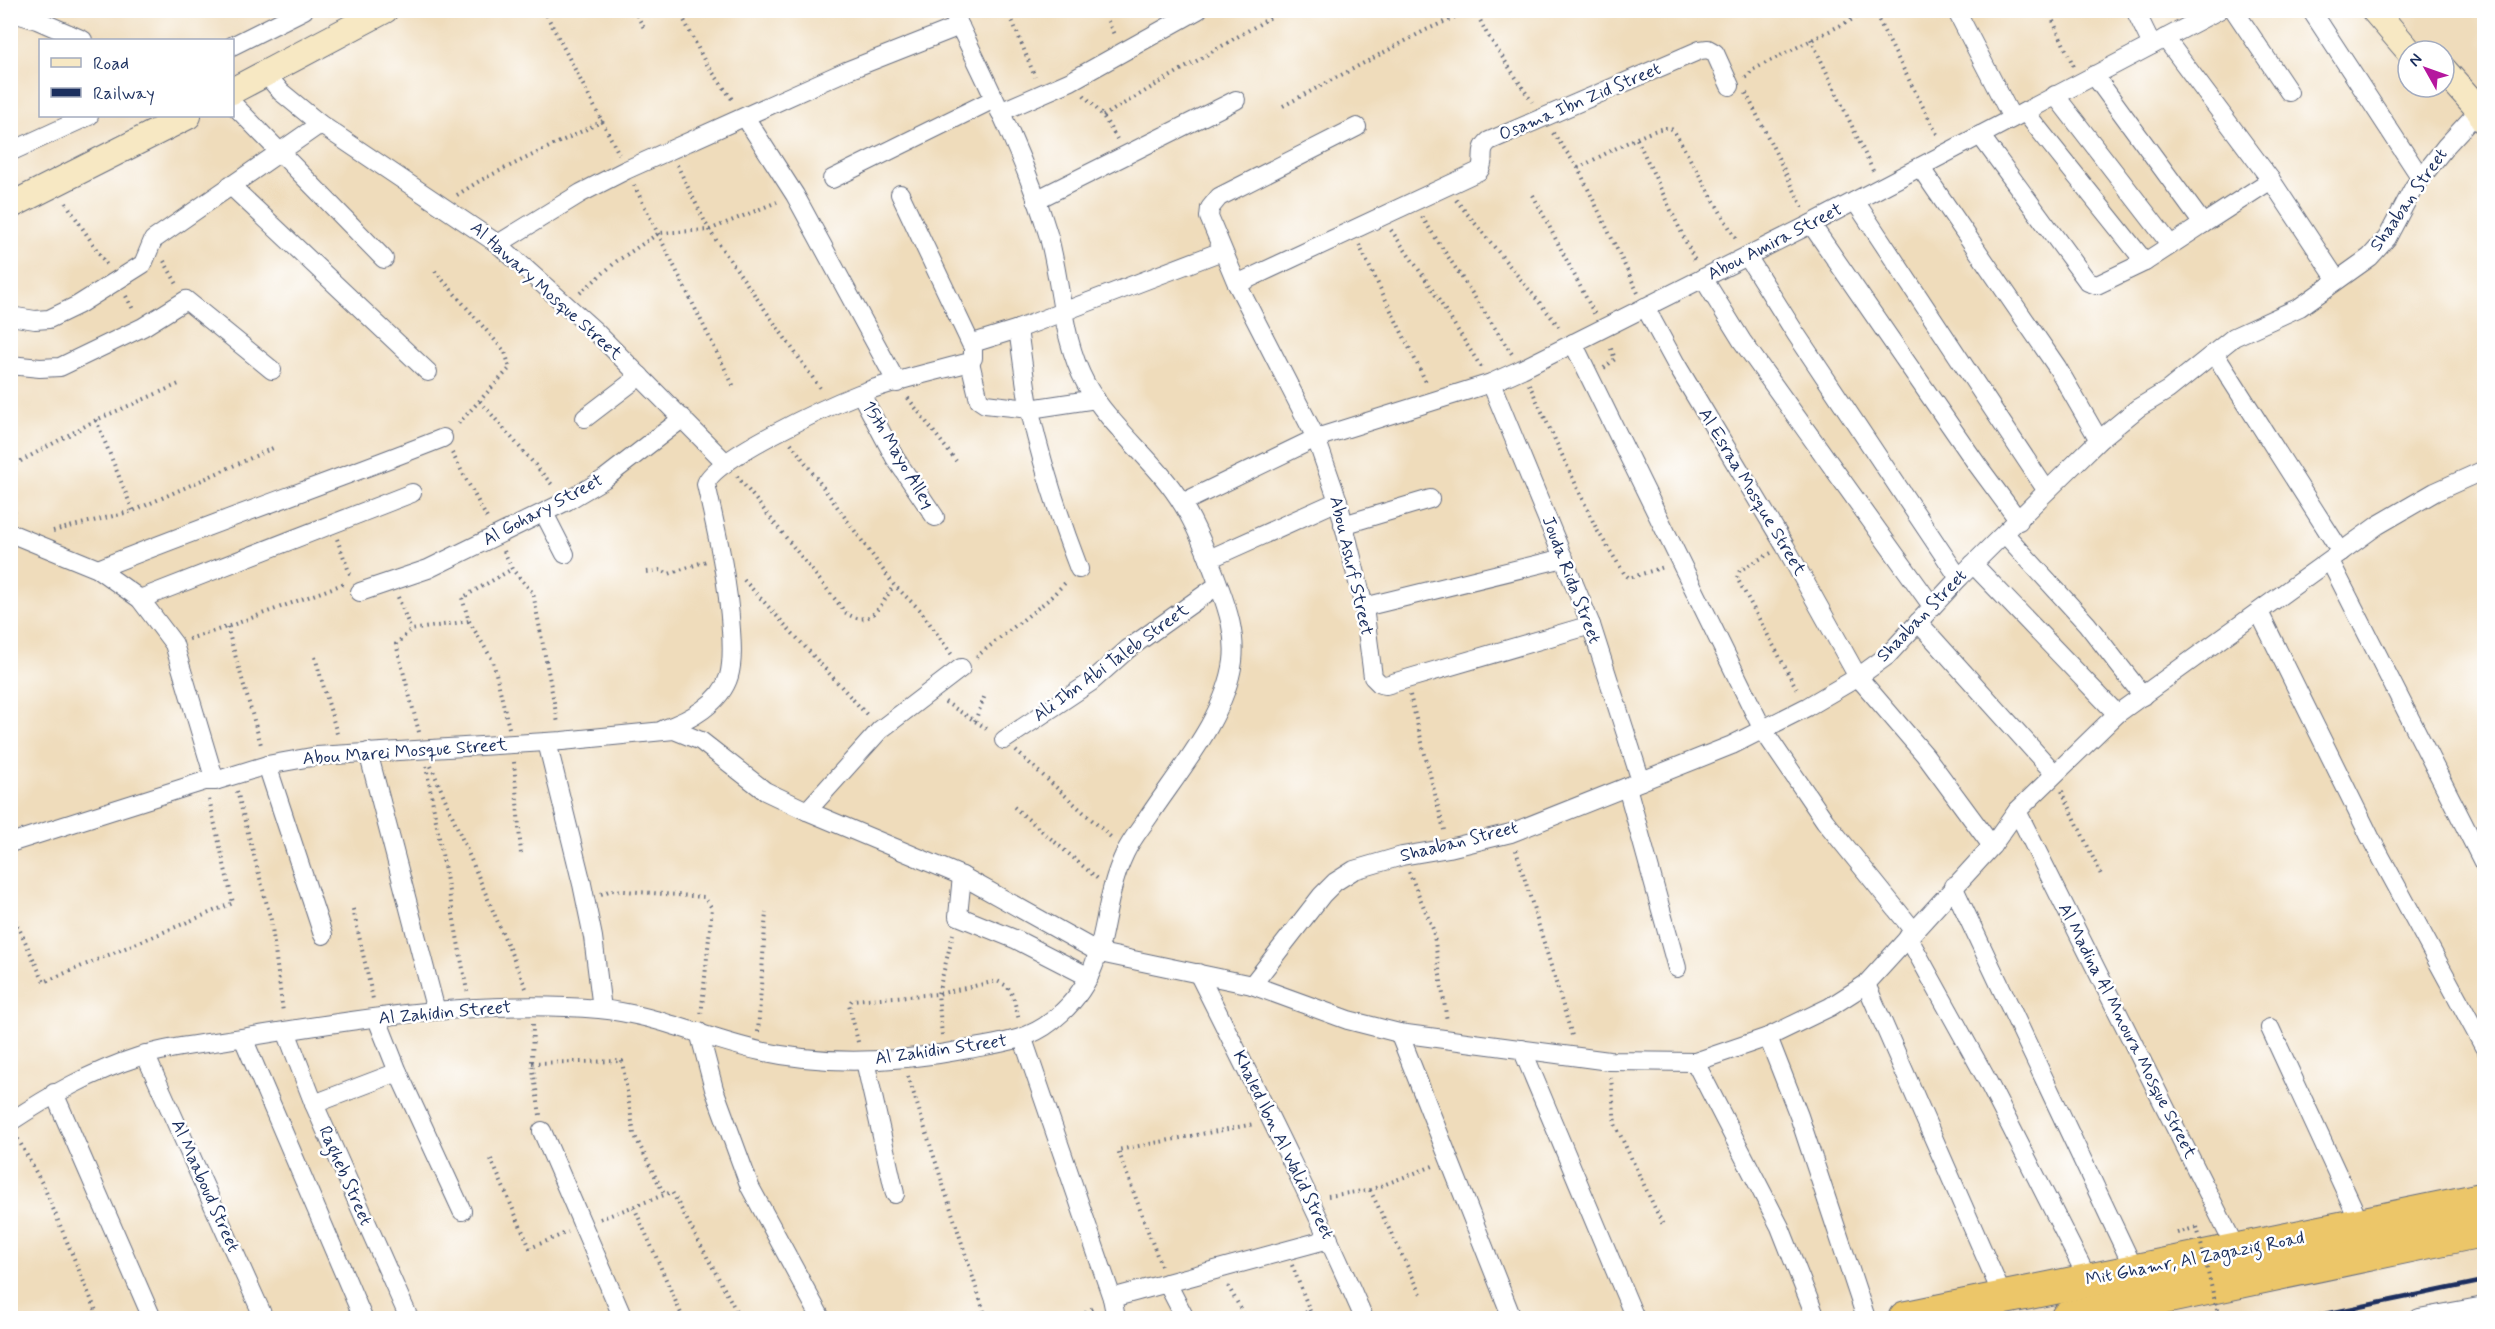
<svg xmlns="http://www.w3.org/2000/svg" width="2495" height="1329" viewBox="0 0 2495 1329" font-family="Mynerve,sans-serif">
<rect width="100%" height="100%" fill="#fff"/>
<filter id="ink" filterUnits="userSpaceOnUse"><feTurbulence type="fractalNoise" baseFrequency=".0167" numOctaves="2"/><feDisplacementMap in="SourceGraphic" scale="12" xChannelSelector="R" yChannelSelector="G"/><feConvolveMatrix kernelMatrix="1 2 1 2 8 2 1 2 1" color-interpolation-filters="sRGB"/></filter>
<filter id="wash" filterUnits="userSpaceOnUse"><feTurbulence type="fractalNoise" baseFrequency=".008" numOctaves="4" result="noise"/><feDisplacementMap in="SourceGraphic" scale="24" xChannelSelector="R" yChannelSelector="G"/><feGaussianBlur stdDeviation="1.35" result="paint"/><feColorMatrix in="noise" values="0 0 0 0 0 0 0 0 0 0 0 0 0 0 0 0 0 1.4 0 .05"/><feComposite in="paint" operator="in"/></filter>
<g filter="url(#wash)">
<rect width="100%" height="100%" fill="#efdcbb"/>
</g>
<g filter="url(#ink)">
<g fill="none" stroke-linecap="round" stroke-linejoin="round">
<g stroke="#656c7f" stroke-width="20">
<g id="street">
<polyline points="1956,10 2012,118"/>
<polyline points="2135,10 2152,45"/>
<polyline points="2234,10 2289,92"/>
<polyline points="2311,10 2421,178"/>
<polyline points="10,12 37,20 83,40"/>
<polyline points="2165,38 2271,180 2337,280"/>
<polyline points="232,46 304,10"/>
<polyline points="265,73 281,92 320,124 498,244 595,331 726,463"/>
<polyline points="2055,95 2170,244"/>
<polyline points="232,103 384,259"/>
<polyline points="1000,112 1071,81 1198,10"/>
<polyline points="2025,112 2145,262"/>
<polyline points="745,117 795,195 897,383"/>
<polyline points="1357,127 1219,197 1210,208 1209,217 1237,284 1316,438 1338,501 1364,607 1373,677 1380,684 1386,685 1591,625"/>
<polyline points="1980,135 2088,282 2097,285 2145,262 2203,224 2094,75"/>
<polyline points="10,152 89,116"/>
<polyline points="1920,167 2057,367 2099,440"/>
<polyline points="832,179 994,99"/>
<polyline points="230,185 428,372"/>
<polyline points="900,194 971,344"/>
<polyline points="1036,200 1236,100"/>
<polyline points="1855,201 2047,491"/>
<polyline points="1811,224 1976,463 2019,521"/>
<polyline points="2203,224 2271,180"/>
<polyline points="498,244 581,193 626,170 846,71 960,26"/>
<polyline points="1747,256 1796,334 1959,578"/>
<polyline points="1703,278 1742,341 1932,606"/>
<path d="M1237,284L1479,171C1487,161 1477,151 1489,141L1700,50L1708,49L1715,53L1730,86"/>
<polyline points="1645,307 1676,364 1785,546 1858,677 1925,755 1992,846"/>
<polyline points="10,316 35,320 49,319 78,305 143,264 153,240 320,124"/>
<path d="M1018,329C1022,356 1025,384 1030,411C1042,465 1059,517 1079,569"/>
<polyline points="1573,343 1763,730 1825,821 1913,930"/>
<polyline points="2214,353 2341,552"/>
<polyline points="970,362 979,400 985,404 1030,409 1096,399"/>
<polyline points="10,365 40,368 60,367 143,327 186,300 272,370"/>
<polyline points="1491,383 1591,625 1641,781"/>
<polyline points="861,394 895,458 935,517"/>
<polyline points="585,418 640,376"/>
<polyline points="1182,503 1316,438 1491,383 1522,369 1811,224 2219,10"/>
<polyline points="544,513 565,554"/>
<polyline points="1343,525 1430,499"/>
<polyline points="10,533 98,569 140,599 174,644 215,781"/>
<polyline points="2005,534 2087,624 2143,696"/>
<polyline points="1209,559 1338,501"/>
<polyline points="2330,561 2484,864"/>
<polyline points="1973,564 2117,714"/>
<path d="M98,569C212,523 329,483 443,438"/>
<polyline points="360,592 428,569 567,501 604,479 683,418"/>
<polyline points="140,599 412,493"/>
<polyline points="1364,607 1564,558"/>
<polyline points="2259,612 2370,837 2484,1047"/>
<polyline points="1918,622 2054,773"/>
<path d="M664,729C689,721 721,703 729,676C733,661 732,645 731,630C728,580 717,533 706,484C712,459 831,405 859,394C894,380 933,372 970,362L973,358V343L1018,329L1222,251"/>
<polyline points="1004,740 1091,682 1128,649 1218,585"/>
<polyline points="547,742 582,884 593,937 602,1009"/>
<polyline points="368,752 436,1011"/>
<polyline points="267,765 323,935"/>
<polyline points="1627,787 1677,968"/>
<polyline points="807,811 880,730 961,668"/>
<polyline points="2017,811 2237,1251"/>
<polyline points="10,843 205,781 215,781 267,765 317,756 562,741 674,730 701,741 765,791 807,811 962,876 1100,953 1252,985 1348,1020 1399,1033 1609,1061 1695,1062 1768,1037 1830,1007 1866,984 2003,1297"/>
<polyline points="962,876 958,916 1017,940 1089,977"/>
<polyline points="1953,886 2135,1271"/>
<polyline points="1908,937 1986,1078 2089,1281"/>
<path d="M1198,973C1255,1087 1313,1201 1364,1318"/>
<polyline points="1866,984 1992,846 2017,811 2117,714 2378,525 2435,492 2484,470"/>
<polyline points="1252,985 1322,895 1335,882 1354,870 1402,856 1449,848 1511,833 1732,745 1807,707 1858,677 1887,656 1959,578 2047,491 2099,440 2138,408 2168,390 2234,337 2300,307 2370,257 2387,238 2414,187 2446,146 2470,120 2484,110"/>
<polyline points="377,1019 398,1072 462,1211"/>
<polyline points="2270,1028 2361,1225"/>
<polyline points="286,1031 314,1104 409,1318"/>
<polyline points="699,1032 714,1089 750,1187 821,1318"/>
<polyline points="1399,1033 1512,1318"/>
<polyline points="1768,1037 1799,1116 1866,1318"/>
<polyline points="243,1038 363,1318"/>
<polyline points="1023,1039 1112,1298 1116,1318"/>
<polyline points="1522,1049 1635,1318"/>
<polyline points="145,1054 264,1318"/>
<polyline points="865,1061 895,1194"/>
<polyline points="1695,1062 1780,1227 1816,1318"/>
<polyline points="54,1093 152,1318"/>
<polyline points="314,1104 398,1072"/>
<path d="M10,1122C51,1095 91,1072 138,1057C172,1046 212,1043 247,1037C363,1018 481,999 599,1009C655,1014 706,1039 760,1051C828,1066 901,1062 969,1049C999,1043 1027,1041 1052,1021C1115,971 1095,916 1125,853C1131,840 1141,828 1149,816C1179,771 1226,716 1233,661C1236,635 1228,610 1219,586C1209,558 1198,529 1183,505C1157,461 1111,429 1086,384C1061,339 1062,283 1048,234C1025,157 987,83 952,10"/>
<polyline points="542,1131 623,1318"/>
<polyline points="1167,1283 1185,1318"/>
<polyline points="1112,1298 1329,1239"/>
<polyline points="2419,1318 2484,1306"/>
</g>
</g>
<g stroke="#656c7f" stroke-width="28">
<g id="secondary">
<polyline points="2374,10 2409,51"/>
<polyline points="2444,70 2481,112 2484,121"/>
<polyline points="232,91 385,10"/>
<polyline points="10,206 188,116"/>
</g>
</g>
<g stroke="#656c7f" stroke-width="35">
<g id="highway">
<polyline points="1905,1318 2484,1199"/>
<polyline points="2067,1318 2484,1230"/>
</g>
</g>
<g stroke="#656c7f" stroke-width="4" stroke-dasharray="1.5 4.5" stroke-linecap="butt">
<polyline points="544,10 619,154"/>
<polyline points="634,10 645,30"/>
<polyline points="679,10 704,60 734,102"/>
<polyline points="1008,10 1035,77"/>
<polyline points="1103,10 1115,37"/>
<polyline points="1475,10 1487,34 1532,102"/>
<polyline points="1873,10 1939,138"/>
<polyline points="2048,10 2074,67"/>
<polyline points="1811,39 1874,173"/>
<polyline points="1746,78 1752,70 1871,10"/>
<polyline points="1746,93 1804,210"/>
<polyline points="1084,95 1103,116 1117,139"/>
<polyline points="1283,106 1424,31 1470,10"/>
<polyline points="1103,116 1283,10"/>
<polyline points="1553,133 1578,168 1638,293"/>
<polyline points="1637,139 1696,263"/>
<polyline points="677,165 709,230 822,391"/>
<path d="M1578,168C1596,159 1649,129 1666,128C1671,128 1670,128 1674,131L1737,241"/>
<polyline points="634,185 735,389"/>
<polyline points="457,195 481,180 603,121"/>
<polyline points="1533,195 1595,315"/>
<polyline points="1456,200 1561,329"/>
<polyline points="66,203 108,267"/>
<polyline points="1422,217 1512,354"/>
<polyline points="1391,230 1426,280 1481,367"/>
<polyline points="1359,245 1427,384"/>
<polyline points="164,261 178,286"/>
<polyline points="435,271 505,352 510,368 456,426"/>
<polyline points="580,293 617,261 659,233 709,230 777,202"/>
<polyline points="126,296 134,311"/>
<polyline points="1604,368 1615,359 1610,346"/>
<polyline points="1529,384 1597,530 1624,573 1629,578 1664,567"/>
<polyline points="908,398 956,461"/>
<polyline points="480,401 554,487"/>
<polyline points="96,420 133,511"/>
<polyline points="791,443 894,585 920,610 952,655"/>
<polyline points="452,453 488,520"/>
<polyline points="10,467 96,420 179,384"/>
<path d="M737,476L846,613C872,630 881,604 894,585"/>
<polyline points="10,500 16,517"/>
<polyline points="53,531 133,511 273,448"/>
<polyline points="337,539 351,577"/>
<polyline points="504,551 512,569 533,593 558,723"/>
<polyline points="1771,553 1740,570 1737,578 1798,691"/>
<polyline points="647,572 661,570 669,574 706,561"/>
<polyline points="744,580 868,716"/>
<polyline points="398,597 411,630"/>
<polyline points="227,627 262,748"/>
<polyline points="189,639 227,627 343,584"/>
<polyline points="315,657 338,737"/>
<polyline points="976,657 1048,600 1067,581"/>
<polyline points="1410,695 1444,830"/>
<polyline points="945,702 989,730"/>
<polyline points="975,721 985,695"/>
<polyline points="509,728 493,661 469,621 462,598 512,569"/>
<polyline points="419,732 396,644 411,630 469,621"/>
<polyline points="1016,751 1113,839"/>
<polyline points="514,762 521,854"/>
<polyline points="426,766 467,991"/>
<polyline points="431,766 526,988"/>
<polyline points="237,791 271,920 283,1012"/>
<polyline points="2062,791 2102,877"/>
<polyline points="1014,807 1098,879"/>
<polyline points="1516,850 1573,1039"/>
<polyline points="1409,872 1433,929 1447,1021"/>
<polyline points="601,894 612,890 704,897 712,908 701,1016"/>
<polyline points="10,909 44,982 233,903 209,799"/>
<polyline points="353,909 373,999"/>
<polyline points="533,1024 532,1063 540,1115"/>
<polyline points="758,1032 766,912"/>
<polyline points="942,1035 938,994 953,934"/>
<polyline points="858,1042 849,1004 852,1000 938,994 997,981 1007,986 1013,996 1019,1020"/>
<polyline points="532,1063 622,1061 634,1134 664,1194"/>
<polyline points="908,1076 986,1318"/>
<polyline points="1611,1077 1615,1124 1664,1227"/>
<polyline points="18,1139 44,1187 99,1318"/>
<polyline points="491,1159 530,1248 568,1232"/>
<polyline points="1370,1190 1422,1296"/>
<polyline points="1328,1196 1370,1190 1433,1166"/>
<polyline points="634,1207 683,1318"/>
<polyline points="600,1219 672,1192 740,1318"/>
<polyline points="2177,1233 2197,1227"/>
<polyline points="1292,1265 1310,1311 1315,1318"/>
<polyline points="1161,1266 1118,1150 1254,1124"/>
<polyline points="1228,1286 1246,1318"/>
<polyline points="1075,1318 1095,1307"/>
<polyline points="1288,1318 1310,1311"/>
</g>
<use href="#street" stroke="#fff" stroke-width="18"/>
<use href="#secondary" stroke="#f7e8c3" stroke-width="26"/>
<use href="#highway" stroke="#ecc669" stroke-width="33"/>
<polyline stroke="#1b2f5e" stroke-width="4.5" points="2306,1318 2484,1281"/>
<polyline stroke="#656c7f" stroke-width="4" stroke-dasharray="1.5 4.5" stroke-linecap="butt" points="2197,1227 2219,1318"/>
</g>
</g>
<g text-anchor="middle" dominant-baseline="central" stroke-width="5" stroke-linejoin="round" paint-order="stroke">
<g font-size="18" fill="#1b2f5e" stroke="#fff">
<text transform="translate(1580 102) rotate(-23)">Osama Ibn Zid Street</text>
<text transform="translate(2409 200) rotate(-55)">Shaaban Street</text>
<text transform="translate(1775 242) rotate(-27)">Abou Amira Street</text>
<text transform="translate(546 291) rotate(42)">Al Hawary Mosque Street</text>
<text transform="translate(898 455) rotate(59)">15th Mayo Alley</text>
<text transform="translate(1752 492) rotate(59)">Al Esraa Mosque Street</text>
<text transform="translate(543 510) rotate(-28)">Al Gohary Street</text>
<text transform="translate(1351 566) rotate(77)">Abou Ashrf Street</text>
<text transform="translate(1571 580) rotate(69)">Jouda Rida Street</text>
<text transform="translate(1922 616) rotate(-46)">Shaaban Street</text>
<text transform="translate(1111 663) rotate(-36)">Ali Ibn Abi Taleb Street</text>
<text transform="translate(405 752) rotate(-4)">Abou Marei Mosque Street</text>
<text transform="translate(1459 842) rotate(-14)">Shaaban Street</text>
<text transform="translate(445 1013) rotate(-5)">Al Zahidin Street</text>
<text transform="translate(2127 1031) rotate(63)">Al Madina Al Mnoura Mosque Street</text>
<text transform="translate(941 1050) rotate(-8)">Al Zahidin Street</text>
<text transform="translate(1283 1145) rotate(64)">Khaled Ibn Al Walid Street</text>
<text transform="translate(345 1176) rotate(66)">Ragheb Street</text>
<text transform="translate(205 1186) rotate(66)">Al Maaboud Street</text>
<text transform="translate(2195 1259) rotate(-11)">Mit Ghamr, Al Zagazig Road</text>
</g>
</g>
<rect width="2495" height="1329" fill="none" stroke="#fff" stroke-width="36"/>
<rect x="39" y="39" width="195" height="78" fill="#ffffff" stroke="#a4acbf" stroke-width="1.5"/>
<rect x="51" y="58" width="30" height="9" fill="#f7e8c3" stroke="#a4acbf" stroke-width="1.5"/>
<text x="93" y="69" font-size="18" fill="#1b2f5e">Road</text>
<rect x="51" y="88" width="30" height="9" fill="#1b2f5e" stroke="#a4acbf" stroke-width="1.5"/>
<text x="93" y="99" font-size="18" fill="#1b2f5e">Railway</text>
<g transform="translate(2426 69) rotate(310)"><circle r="28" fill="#ffffff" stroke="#a4acbf" stroke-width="1.5"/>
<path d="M0-4.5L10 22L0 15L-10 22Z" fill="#b5179e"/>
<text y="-9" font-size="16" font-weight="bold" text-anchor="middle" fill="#1b2f5e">N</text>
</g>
</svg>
